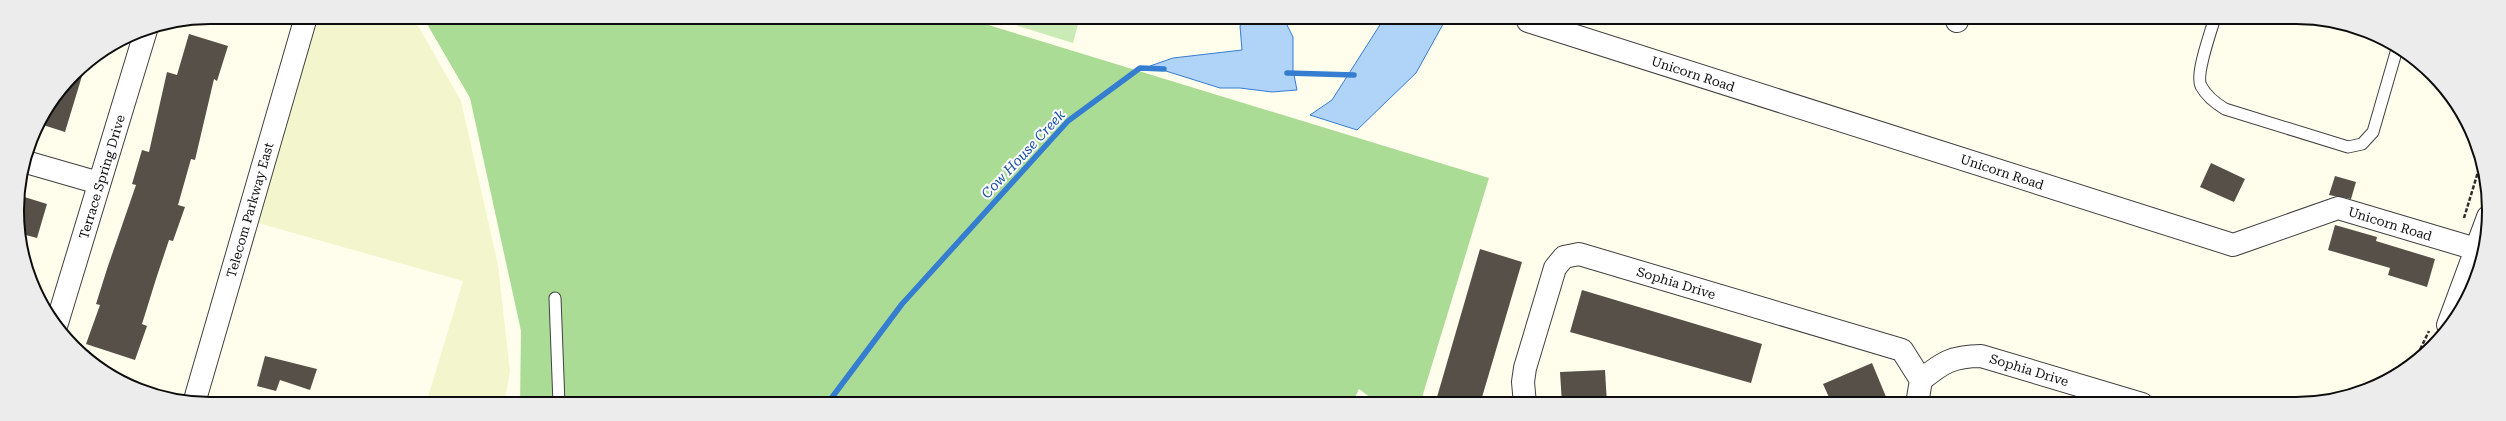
<svg xmlns="http://www.w3.org/2000/svg" width="2506" height="421" viewBox="0 0 2506 421" font-family="'Roboto Serif',serif">
<rect width="100%" height="100%" fill="#fffeed"/>
<polygon fill="#f3f6cd" points="318,17 413,17 461,101 498,265 510,371 504,404 426,404 463,281 258,223"/>
<polygon fill="#caebb6" points="990,17 1080,17 1073,43"/>
<polygon fill="#abdc95" points="423,17 962,17 1489,178 1420,404 1379,404 1359,389 1352,404 520,404 521,331 470,98"/>
<g fill="#b0d3f8" stroke="#357dd1">
<polygon points="1245,17 1283,17 1293,37 1293,70 1297,90 1272,92 1240,88 1220,88 1150,66 1173,58 1242,50 1240,26"/>
<polygon points="1385,17 1447,17 1416,73 1357,130 1310,115 1332,100"/>
</g>
<g fill="none" stroke-linecap="round" stroke-linejoin="round">
<g stroke="#357dd1" stroke-width="5.5">
<polyline points="1287,73 1354,75"/>
<polyline points="827,404 902,304 1068,121 1140,68 1164,69"/>
</g>
</g>
<g fill="#565049">
<polygon points="189,34 228,46 217,81 214,79 195,160 191,159 178,205 185,207 173,241 169,240 156,279 142,324 147,326 135,360 86,344 100,305 96,304 107,269 136,185 132,184 142,150 149,152 167,72 177,75"/>
<polygon points="85,66 65,132 40,124 74,74"/>
<polygon points="2211,163 2245,179 2234,202 2200,187"/>
<polygon points="2335,176 2356,182 2351,199 2329,195"/>
<polygon points="18,195 47,204 37,238 22,234"/>
<polygon points="2335,225 2377,237 2376,241 2435,259 2427,287 2388,275 2390,268 2328,250"/>
<polygon points="1480,249 1522,262 1480,404 1435,404"/>
<polygon points="1582,290 1762,344 1751,383 1570,332"/>
<polygon points="265,356 317,369 310,390 280,380 276,391 257,386"/>
<polygon points="1872,363 1889,404 1832,404 1823,384"/>
<polygon points="1605,370 1607,404 1562,404 1560,372"/>
</g>
<g fill="none" stroke-linecap="round" stroke-linejoin="round">
<g stroke="#404040" stroke-width="13">
<g id="service">
<path d="M2215,17C2211,32 2195,74 2201,86C2207,97 2215,103 2225,109L2348,147L2362,144L2373,132L2397,49"/>
<polyline points="555,298 559,404"/>
</g>
</g>
<g stroke="#404040" stroke-width="24">
<g id="minor">
<polyline points="1528,21 2233,245 2338,208 2476,249"/>
<polyline points="1957,21 1958,17"/>
<polyline points="26,162 99,183"/>
<polyline points="57,323 146,30"/>
<path d="M1921,380C1942,363 1952,356 1981,356L2142,404"/>
<polyline points="1525,404 1523,382 1525,368 1555,268 1564,257 1579,254 1902,350 1921,380 1917,404"/>
</g>
</g>
<g stroke="#404040" stroke-width="24">
<g id="tertiary">
<polyline points="2448,325 2488,217"/>
<polyline points="194,403 306,17"/>
</g>
</g>
<g stroke="#2f2f2f" stroke-width="2.5" stroke-dasharray="4 2" stroke-linecap="butt">
<polyline points="2464,218 2481,162"/>
<polyline points="2415,360 2429,331"/>
</g>
<use href="#service" stroke="#fff" stroke-width="11"/>
<use href="#minor" stroke="#fff" stroke-width="22"/>
<use href="#tertiary" stroke="#fff" stroke-width="22"/>
</g>
<g text-anchor="middle" dominant-baseline="central" stroke-width="4" stroke-linejoin="round" paint-order="stroke">
<g font-size="13" fill="#0d0d0d" stroke="#fff">
<text transform="translate(1693 74) rotate(18)">Unicorn Road</text>
<text transform="translate(2002 172) rotate(18)">Unicorn Road</text>
<text transform="translate(102 177) rotate(-73)">Terrace Spring Drive</text>
<text transform="translate(250 210) rotate(-74)">Telecom Parkway East</text>
<text transform="translate(2390 224) rotate(17)">Unicorn Road</text>
<text transform="translate(1676 283) rotate(17)">Sophia Drive</text>
<text transform="translate(2029 370) rotate(17)">Sophia Drive</text>
</g>
<g font-size="14" font-style="italic" fill="#134fa3" stroke="#fff">
<text transform="translate(1023 154) rotate(-47)">Cow House Creek</text>
</g>
</g>
<path d="M0 0H2506V421H0ZM210 24H2296A186 186 0 0 1 2482 210V211A186 186 0 0 1 2296 397H210A186 186 0 0 1 24 211V210A186 186 0 0 1 210 24Z" fill="#ececec" fill-rule="evenodd"/>
<path fill="none" stroke="#0d0d0d" stroke-width="2" d="M210 24H2296A186 186 0 0 1 2482 210V211A186 186 0 0 1 2296 397H210A186 186 0 0 1 24 211V210A186 186 0 0 1 210 24Z"/>
</svg>
